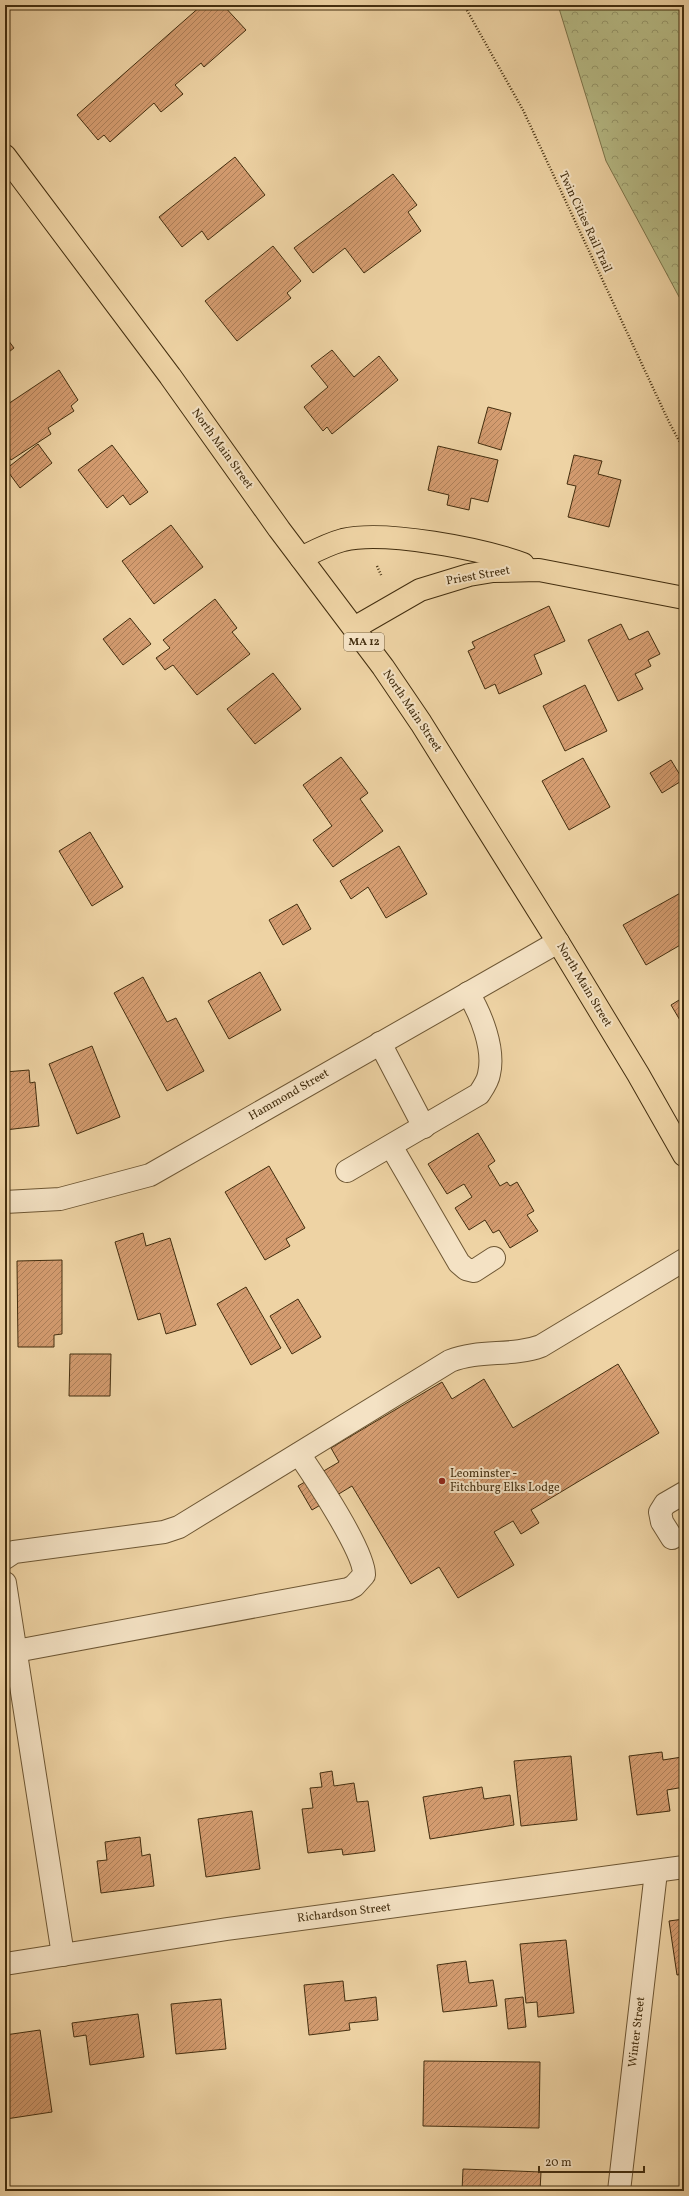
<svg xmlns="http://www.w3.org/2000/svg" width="689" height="2196" viewBox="0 0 689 2196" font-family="Vollkorn,serif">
<defs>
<pattern id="forest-crowns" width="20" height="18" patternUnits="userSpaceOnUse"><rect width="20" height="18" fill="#b7bc87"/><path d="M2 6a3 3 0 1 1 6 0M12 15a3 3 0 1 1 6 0" fill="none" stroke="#96996d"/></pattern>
<pattern id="building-hatch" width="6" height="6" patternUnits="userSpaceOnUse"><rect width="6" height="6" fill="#d49c70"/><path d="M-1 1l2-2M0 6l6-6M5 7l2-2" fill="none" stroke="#ae805a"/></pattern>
</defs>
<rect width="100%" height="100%" fill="#eed3a4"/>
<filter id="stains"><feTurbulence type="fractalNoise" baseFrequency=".005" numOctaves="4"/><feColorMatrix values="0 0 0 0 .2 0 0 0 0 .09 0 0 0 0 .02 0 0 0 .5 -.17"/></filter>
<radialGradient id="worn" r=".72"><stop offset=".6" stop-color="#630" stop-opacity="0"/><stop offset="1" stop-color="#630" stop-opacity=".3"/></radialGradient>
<polygon fill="url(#forest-crowns)" stroke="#7d754b" points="558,5 684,5 684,306 606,161"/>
<g fill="url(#building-hatch)" stroke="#432e0f">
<polygon points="202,5 223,5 246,30 204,67 201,63 175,85 183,94 161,112 154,103 110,142 104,135 98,140 77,115"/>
<polygon points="235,157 265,195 208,240 202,231 182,247 159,217"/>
<polygon points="393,174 417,205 408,212 421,231 364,273 345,248 313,273 294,248"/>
<polygon points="273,246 301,281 287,293 291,298 237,341 205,301"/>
<polygon points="5,336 14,348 5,355"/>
<polygon points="332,350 354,377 379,356 398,380 332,434 327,427 323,431 304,407 328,387 311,366"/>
<polygon points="59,370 78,400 71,406 74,411 48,428 51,434 11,460 5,451 5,406"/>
<polygon points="488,407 511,413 501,450 478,443"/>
<polygon points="38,444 52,463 20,488 6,469"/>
<polygon points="112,445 148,492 130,505 123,495 107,508 78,470"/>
<polygon points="438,446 498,460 488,502 471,498 469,510 447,505 449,495 428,490"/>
<polygon points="574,455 602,461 598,474 621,480 609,527 568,517 576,486 567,484"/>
<polygon points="171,525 203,567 154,604 122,561"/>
<polygon points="215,599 237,628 232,632 250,654 197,695 173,665 165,670 156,658 170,648 163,640"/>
<polygon points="549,606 565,641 534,655 542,674 499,694 495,684 485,689 468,651 475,648 472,642"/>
<polygon points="130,618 151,644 123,665 103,639"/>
<polygon points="621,624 629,640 648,631 660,654 648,660 651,666 635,674 643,689 618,701 588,640"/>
<polygon points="273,673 301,709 255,744 227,709"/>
<polygon points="585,685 607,731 565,751 543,706"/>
<polygon points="341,757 368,793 360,799 383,831 333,867 313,840 332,826 303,785"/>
<polygon points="583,758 610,807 569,830 542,781"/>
<polygon points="671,760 683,780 662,793 650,773"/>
<polygon points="90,832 123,887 92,906 59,851"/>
<polygon points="399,846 427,894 386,918 368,887 351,899 340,881"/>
<polygon points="684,891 684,947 682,944 646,965 623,925"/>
<polygon points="297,904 311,929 283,945 269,920"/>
<polygon points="260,972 281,1010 229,1039 208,1001"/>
<polygon points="143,977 167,1022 176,1018 204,1071 167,1091 114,993"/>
<polygon points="684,997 684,1027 671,1005"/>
<polygon points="5,1003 7,1034 5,1034"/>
<polygon points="92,1046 120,1117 77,1134 49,1064"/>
<polygon points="29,1070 30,1083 35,1082 39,1126 5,1130 5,1072"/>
<polygon points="478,1133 495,1161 488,1166 500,1186 507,1182 510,1186 517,1182 534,1211 527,1215 538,1231 510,1248 499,1230 493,1233 485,1220 469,1230 455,1208 472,1197 464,1184 447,1194 428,1164"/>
<polygon points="269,1166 305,1228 286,1239 290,1246 265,1260 225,1192"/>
<polygon points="143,1233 146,1246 170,1238 196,1325 166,1334 160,1313 138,1320 115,1242"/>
<polygon points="62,1260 62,1334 54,1335 54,1347 18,1347 17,1261"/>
<polygon points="246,1287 281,1348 251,1365 217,1304"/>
<polygon points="298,1299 321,1337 292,1354 270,1316"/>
<polygon points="70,1354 111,1354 110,1396 69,1396"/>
<polygon points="618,1364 659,1433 531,1510 539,1523 521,1534 513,1521 494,1532 514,1565 458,1598 439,1567 411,1584 352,1486 312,1510 298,1486 339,1462 331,1448 442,1382 452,1399 484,1379 513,1428"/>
<polygon points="662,1752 663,1760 682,1757 684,1787 667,1790 670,1811 637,1815 629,1756"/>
<polygon points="571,1756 577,1820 521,1826 514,1761"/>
<polygon points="332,1771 334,1786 354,1783 357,1802 368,1801 375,1851 343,1855 342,1849 308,1853 302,1809 313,1808 310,1788 322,1787 320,1773"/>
<polygon points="482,1787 484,1799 510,1795 514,1825 430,1839 423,1797"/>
<polygon points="252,1811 260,1869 206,1877 198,1819"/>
<polygon points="140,1837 142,1856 150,1854 154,1886 101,1893 97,1861 107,1860 105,1842"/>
<polygon points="684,1919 684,1974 677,1975 669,1921"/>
<polygon points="566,1940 574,2013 538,2017 537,2002 526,2003 520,1944"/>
<polygon points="466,1961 469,1983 493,1980 497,2006 443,2012 437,1965"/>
<polygon points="343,1981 345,2001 376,1997 378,2020 349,2023 350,2030 309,2035 304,1985"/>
<polygon points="523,1997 526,2027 508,2029 505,1999"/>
<polygon points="221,1999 226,2049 176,2054 171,2004"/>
<polygon points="138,2014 144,2057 90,2065 86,2035 74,2037 72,2023"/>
<polygon points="40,2030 52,2112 6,2119 5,2035"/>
<polygon points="424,2061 540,2062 539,2128 423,2126"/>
<polygon points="463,2169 541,2172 540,2191 462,2191"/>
</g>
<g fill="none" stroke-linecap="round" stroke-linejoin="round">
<g stroke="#6e5734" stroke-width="24">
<g id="minor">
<polyline points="380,1043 424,1127"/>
<polyline points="391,1146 459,1263 466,1269 474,1271 494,1258"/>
<path d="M347,1171L479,1094C483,1088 488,1081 489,1074C495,1049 481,1014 468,993"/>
<polyline points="5,1202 60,1199 150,1175 558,942"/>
<polyline points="672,1538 662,1522 660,1512 665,1504 684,1493"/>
<path d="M5,1558L14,1552L164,1532L179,1527L450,1361C479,1349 512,1357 541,1346L684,1260"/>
<polyline points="5,1583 63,1955"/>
<path d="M16,1651L348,1589L354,1586L364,1575C365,1552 314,1476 299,1454"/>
<polyline points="5,1964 227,1929 684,1867"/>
<polyline points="619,2191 656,1872"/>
</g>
</g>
<g stroke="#432e0f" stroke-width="24">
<g id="major">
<polyline points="5,156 170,376 279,529 383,667 421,723 558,942 638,1074 684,1155"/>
<path d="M301,558C315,551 328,544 343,540C385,530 482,549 523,564"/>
<polyline points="354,628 420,590 469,575 493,571 539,570 684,598"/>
</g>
</g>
<g stroke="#432e0f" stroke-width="2.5" stroke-dasharray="1 2" stroke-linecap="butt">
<polyline points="464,5 523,110 669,422 684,450"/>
<polyline points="377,566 382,577"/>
</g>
<use href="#minor" stroke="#f4e2c4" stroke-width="22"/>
<use href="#major" stroke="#eed3a4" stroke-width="22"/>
</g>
<circle fill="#8f2418" stroke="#f4e2c4" stroke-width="1.5" cx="442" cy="1481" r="4"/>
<g text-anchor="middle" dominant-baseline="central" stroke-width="4" stroke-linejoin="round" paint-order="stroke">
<rect fill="#f4e2c4" stroke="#786445" stroke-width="1" x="344" y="633" width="40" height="18" rx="3"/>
<g font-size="11" font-weight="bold" fill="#432e0f">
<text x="364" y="642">MA 12</text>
</g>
<g font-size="12" fill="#432e0f" stroke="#f4e2c4">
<text transform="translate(585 222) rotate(65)">Twin Cities Rail Trail</text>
<text transform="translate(222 449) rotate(54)">North Main Street</text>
<text transform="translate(478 576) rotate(-10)">Priest Street</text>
<text transform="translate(412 711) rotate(56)">North Main Street</text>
<text transform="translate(584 985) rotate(59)">North Main Street</text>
<text transform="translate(289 1095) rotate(-30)">Hammond Street</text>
<text transform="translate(344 1913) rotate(-7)">Richardson Street</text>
<text transform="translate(637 2032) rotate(-83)">Winter Street</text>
</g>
<g font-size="12" fill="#432e0f" stroke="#f4e2c4" text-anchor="start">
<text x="450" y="1474">Leominster -<tspan x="450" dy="14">Fitchburg Elks Lodge</tspan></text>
</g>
</g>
<rect width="689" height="2196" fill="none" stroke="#eed3a4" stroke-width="20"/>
<rect x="6" y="6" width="677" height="2184" fill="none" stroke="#432e0f" stroke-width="2"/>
<rect x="10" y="10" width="669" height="2176" fill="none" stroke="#432e0f"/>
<path d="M539 2166v6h105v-6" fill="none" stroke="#432e0f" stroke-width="2"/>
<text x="545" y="2166" font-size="12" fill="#432e0f" stroke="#f4e2c4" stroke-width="3" paint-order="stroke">20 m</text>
<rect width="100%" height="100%" filter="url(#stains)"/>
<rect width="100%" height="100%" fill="url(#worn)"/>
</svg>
